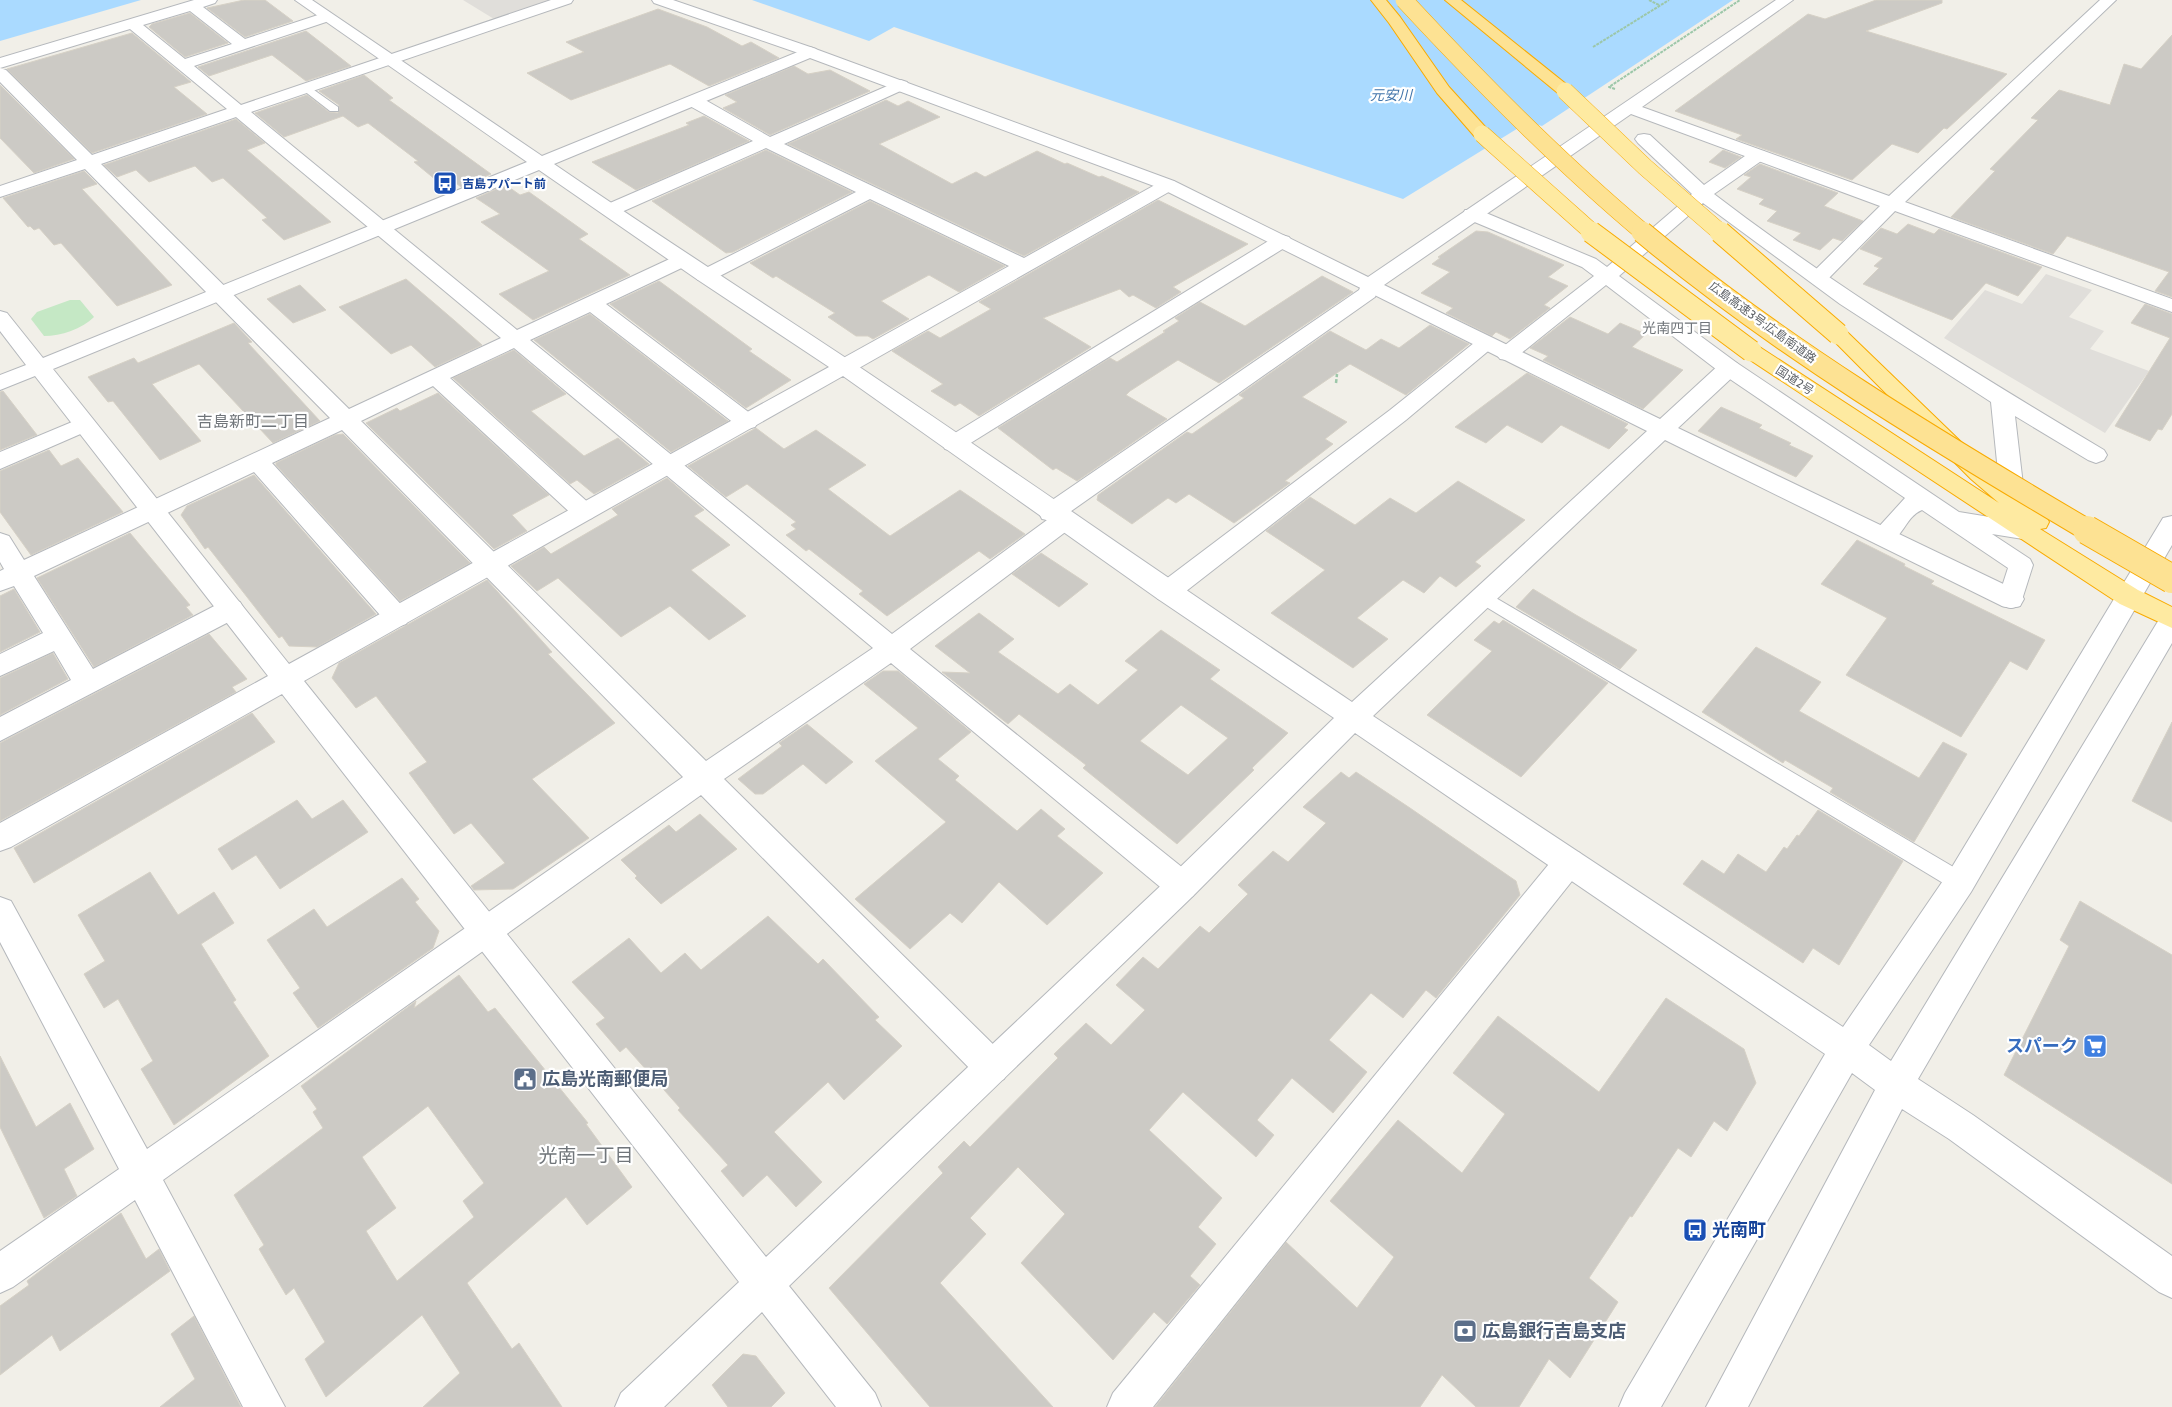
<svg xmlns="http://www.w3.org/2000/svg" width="2172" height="1407" viewBox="0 0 2172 1407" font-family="Cabin,'Noto Sans JP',sans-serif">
<rect width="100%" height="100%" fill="#f1efe8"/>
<g fill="#e0deda">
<polygon points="463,0 551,0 494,19"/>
<polygon points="2046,274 2092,290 2069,317 2104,331 2090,349 2149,371 2105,433 1944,338 1985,290 2022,304"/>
</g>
<path fill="#c5e8c5" d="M70,300H80L94,317C82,329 61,336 44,336L31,319L37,312Z"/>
<g fill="#aadaff">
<polygon points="0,0 141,0 0,41"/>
<polygon points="752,0 1733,0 1542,126 1528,122 1403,199 894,27 869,41"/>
</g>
<g fill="#cccac5" stroke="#d6d1c6" fill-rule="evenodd">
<polygon points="244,0 265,0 293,21 245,37 207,8"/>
<polygon points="1876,0 1942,0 1942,3 1866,31 2007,74 1947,129 1944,128 1918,153 1892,144 1852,180 1736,139 1742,135 1675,111 1808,14 1825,19"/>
<polygon points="658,9 707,27 742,46 751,42 779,58 709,86 670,64 571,100 527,73 584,52 566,42"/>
<polygon points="190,13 228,43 185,57 149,27 152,24"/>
<polygon points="306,31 351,66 306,81 272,55 209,76 198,67"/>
<polygon points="132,33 191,82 174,87 207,114 92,153 7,69"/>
<polygon points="2172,35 2172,297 2155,291 2169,272 2067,236 2053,254 1951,217 1995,171 1990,169 2038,120 2031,118 2059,90 2110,105 2124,64 2141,69"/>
<polygon points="794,66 808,74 830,70 870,91 770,135 723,108 737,102 725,95"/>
<polygon points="364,75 393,98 389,100 491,174 461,187 447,176 436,180 414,162 418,161 368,123 358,127 343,116 284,137 255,113 307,95 329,112 338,113 339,105 319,91"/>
<polygon points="0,85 74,159 34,173 0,138"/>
<polygon points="886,100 898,106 908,101 940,117 879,144 952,184 976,172 985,177 1037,151 1065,164 1067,163 1099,177 1102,176 1139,192 1024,256 788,144"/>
<polygon points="704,116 749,141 636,190 592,162 689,125 686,123"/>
<polygon points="236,119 265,143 247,150 331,222 284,240 262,220 267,218 223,178 212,182 195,166 149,182 136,170 117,177 104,165"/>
<polygon points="766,150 852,192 733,252 726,253 652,201"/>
<polygon points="1723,150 1741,157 1725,168 1709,162"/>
<polygon points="1760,164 1838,193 1824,206 1863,221 1842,241 1833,238 1820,250 1793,240 1801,233 1767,221 1777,211 1759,204 1764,199 1737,189 1751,177 1744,175"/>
<polygon points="84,171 97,184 82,189 172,285 117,306 61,243 54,245 39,228 34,230 30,226 28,227 3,198"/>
<polygon points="506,185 520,195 529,192 588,234 579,239 630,275 533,320 499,294 549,271 481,222 500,214 476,198"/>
<polygon points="1158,200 1248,244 1173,287 1181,292 1156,308 1133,295 1129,297 1120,289 1043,318 1091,347 979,416 960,403 955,406 931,391 943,384 892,351 928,331 940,338 991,309 979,302"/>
<polygon points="870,201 1005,266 959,292 929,275 881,301 909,319 873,339 868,336 856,336 828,317 835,313 776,276 773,278 750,263"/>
<polygon points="1908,224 1934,234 1939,229 2042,267 2018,296 1986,283 1952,320 1863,284 1879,268 1874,266 1883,258 1860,249 1881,228 1897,234"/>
<polygon points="1476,231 1488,232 1564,265 1548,277 1568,286 1544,305 1550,308 1510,339 1496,332 1492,336 1446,313 1453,308 1421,293 1450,272 1432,264 1440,258 1438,257"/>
<polygon points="1322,276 1353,292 1219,383 1178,360 1130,391 1126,395 1167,419 1077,481 1056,468 1053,470 998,428 1110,358 1117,362 1165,332 1163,331 1179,321 1175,318 1200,302 1245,326"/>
<polygon points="406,279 455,321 482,345 435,367 411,345 391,354 339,307"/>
<polygon points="659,281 752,349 749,351 791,380 746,408 610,304"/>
<polygon points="300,285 326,310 293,323 267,299"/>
<polygon points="2145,304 2172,314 2172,414 2162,430 2158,429 2150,441 2115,426 2170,338 2131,323"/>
<polygon points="590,314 728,421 671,452 534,340"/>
<polygon points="1570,317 1608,334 1620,323 1646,334 1632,347 1683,370 1643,409 1543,360 1548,356 1530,348"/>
<polygon points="234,323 252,342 248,343 320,421 273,443 199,364 152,384 201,441 160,460 113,401 108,402 88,377 134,358 138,363"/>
<polygon points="1430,325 1469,344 1406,395 1350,364 1302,397 1347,422 1325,439 1333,444 1285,481 1290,483 1234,523 1189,494 1176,503 1168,498 1132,524 1097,500 1098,495 1187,432 1192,434 1244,398 1239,395 1330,331 1366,350 1381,339 1399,348"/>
<polygon points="514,350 566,394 531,411 584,456 618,438 649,464 594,494 577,480 570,484 453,378"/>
<polygon points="1527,373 1628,424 1624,428 1628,430 1609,449 1561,425 1542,443 1507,425 1486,443 1455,427"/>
<polygon points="3,391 37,435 0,450 0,392"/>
<polygon points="438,393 549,495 512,515 527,531 494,549 366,423 397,408 400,411"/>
<polygon points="1721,407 1762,425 1759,428 1791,443 1789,445 1813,456 1796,477 1698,431"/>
<polygon points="756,428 784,449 816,430 866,465 828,489 890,536 960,490 1025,534 990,559 979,551 887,616 859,594 863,591 809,549 806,551 786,535 796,529 791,525 796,522 747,484 726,497 688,466"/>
<polygon points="343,434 470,563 400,601 276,465 276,463 335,435"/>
<polygon points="49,450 61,466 78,458 123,512 31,555 0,512 0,471"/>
<polygon points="254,475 376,614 317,647 289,646 282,636 279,638 208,547 205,549 181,515 187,506"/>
<polygon points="667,478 704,510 694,516 730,545 691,570 746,616 709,640 670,606 621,637 558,578 537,591 511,566 544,547 551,554 618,515 612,509"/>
<polygon points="1458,481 1525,520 1475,562 1481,566 1456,587 1440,576 1424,593 1403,580 1357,618 1388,639 1353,668 1271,613 1325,570 1266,531 1310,497 1355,525 1390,498 1416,513"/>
<polygon points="130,533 190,605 186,607 193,615 94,667 37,578"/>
<polygon points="1857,540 1905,564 1904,566 1934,581 1931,584 2045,640 2027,670 2010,661 1961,737 1846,675 1887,618 1821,584"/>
<polygon points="1041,553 1088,584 1059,607 1012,574"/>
<polygon points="487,580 552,652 548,654 615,723 532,779 589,838 513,889 474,890 471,886 505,863 471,823 454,834 409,773 427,762 376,696 356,708 332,678 339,663"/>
<polygon points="14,589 40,632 0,652 0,596"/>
<polygon points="1533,589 1576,615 1637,650 1620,669 1516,607"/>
<path d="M979,613L1014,639L998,652L1058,694L1070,684L1098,705L1138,670L1125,661L1161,630L1220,670L1210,679L1288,733L1252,768L1254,770L1177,844L1083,768L1086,765L1019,714L1008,724L942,672L970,673L935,646ZM1181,705L1228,738L1188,775L1140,741Z"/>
<polygon points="1503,620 1608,683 1521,777 1427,715 1492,651 1474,640 1494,621 1499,624"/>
<polygon points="209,634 247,679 232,687 236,692 0,821 0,743"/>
<polygon points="1756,647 1821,682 1799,711 1919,778 1943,742 1967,754 1914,842 1830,792 1833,788 1785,760 1783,763 1702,712"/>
<polygon points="53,653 68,679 0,715 0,678"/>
<polygon points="883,671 898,671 971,732 938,759 959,776 955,780 1017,831 1041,809 1065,829 1057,836 1103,873 1047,925 999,882 962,923 950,913 910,949 855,899 946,822 875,761 918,728 864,684"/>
<polygon points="252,713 275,742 34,883 14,848"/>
<polygon points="2172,722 2172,822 2132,801"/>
<polygon points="807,724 853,762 826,784 803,764 763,794 755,794 738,779 782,746 779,743"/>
<polygon points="1341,772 1349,778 1356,772 1410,808 1516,881 1520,895 1436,998 1426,990 1403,1018 1371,993 1329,1040 1367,1072 1333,1113 1292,1078 1257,1120 1274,1135 1256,1157 1183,1092 1149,1130 1222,1198 1198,1227 1216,1244 1190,1276 1200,1285 1167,1324 1154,1312 1113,1360 1021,1263 1065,1214 1018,1167 970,1218 986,1234 940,1283 1053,1407 930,1407 829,1288 943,1173 938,1167 964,1141 970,1147 1058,1058 1054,1054 1086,1023 1111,1045 1145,1010 1116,985 1143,957 1158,969 1200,926 1209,933 1248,894 1238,885 1273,851 1288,862 1326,823 1303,807"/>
<polygon points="297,800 312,819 343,800 368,832 280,889 256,855 232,870 218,849"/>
<polygon points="1818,810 1903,861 1839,965 1813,948 1803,963 1683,884 1702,860 1724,874 1738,854 1766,872 1784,847 1787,849 1797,835 1799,836"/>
<polygon points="700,814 737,849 661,904 635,878 637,876 621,860 669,825 676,832"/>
<polygon points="150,872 178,915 214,892 234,923 201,944 236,1000 233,1002 269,1056 174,1125 141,1069 153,1061 118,999 104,1008 84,974 105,961 78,915"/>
<polygon points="402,878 419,899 415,902 439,931 433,948 318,1028 293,993 300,988 267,940 314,909 327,927"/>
<polygon points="2080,901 2172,955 2172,1184 2004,1075 2069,946 2060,940"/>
<polygon points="768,916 818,964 823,959 879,1017 875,1020 902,1046 844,1100 828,1082 774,1132 822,1182 796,1207 767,1175 743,1197 721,1171 728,1165 678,1110 680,1108 626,1047 620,1052 596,1024 605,1018 572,982 629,938 661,973 685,953 701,970"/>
<path d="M459,975L488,1012L495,1008L588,1123L586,1124L632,1187L587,1225L566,1197L467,1283L512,1349L519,1343L562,1407H423L460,1373L422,1315L326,1397L305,1359L325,1342L294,1288L286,1295L259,1249L264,1245L234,1195L323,1128L313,1112L317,1109L301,1086L416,1001L414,1008ZM428,1106L484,1183L463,1201L474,1217L397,1281L366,1231L396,1208L362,1157Z"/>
<polygon points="1666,998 1744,1049 1756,1083 1727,1131 1714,1121 1691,1157 1678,1148 1632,1217 1630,1216 1589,1278 1618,1302 1570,1378 1549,1359 1519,1407 1476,1407 1442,1375 1420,1407 1155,1407 1286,1242 1357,1308 1394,1257 1330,1201 1398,1120 1462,1173 1505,1114 1453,1073 1498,1016 1599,1092"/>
<polygon points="0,1056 36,1127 70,1103 94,1149 64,1169 77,1196 44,1218 0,1127"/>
<polygon points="121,1213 146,1259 159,1249 170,1271 60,1351 52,1335 0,1375 0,1306 29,1285 27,1281 61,1255"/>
<polygon points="194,1316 241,1407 160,1407 195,1379 171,1334"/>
<polygon points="743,1354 756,1356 785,1393 771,1407 728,1407 712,1385"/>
</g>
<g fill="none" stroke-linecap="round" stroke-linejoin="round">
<g stroke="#b5b8bc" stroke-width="2">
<g id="service">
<polygon points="307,85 338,107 338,111 330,111 303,90 301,88"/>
<polygon points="1484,591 1967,875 1970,882 1967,889 1960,891 1953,889 1478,602 1475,597 1478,592"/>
</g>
</g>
<g stroke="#b5b8bc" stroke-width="2">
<g id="minor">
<path d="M194,0H217L215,3L203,7L245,39L327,12L335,17L332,20L194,66L241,105L551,0H573L571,3L251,112L517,330L676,256H690L693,260L690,264L606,304L755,417L758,422L755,427L747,429L739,427L590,312L530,340L892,634L1047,520L1042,519L1039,513L1042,507L1359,290L1363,281L1370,279L1377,281L1380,285L1375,297L1067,514L1072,515L1075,521L1072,527L910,649L1193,876L1197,886L1193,896L1182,900L1171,896L891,663L724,779L1004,1055L1009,1067L1004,1079L992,1084L980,1079L701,795L163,1180L285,1407H243L135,1200L13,1287L0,1293V1251L119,1169L0,942V897L11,901L147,1149L683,777L342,430L272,463L406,610L410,617L406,624L397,627L388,624L254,472L34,576L93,669L222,602L231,599L240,602L244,609L240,616L0,741V717L71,680L54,651L0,676V654L43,633L14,586L0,591V571L4,569L0,562V533L9,536L24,560L330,418L85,169L0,197V186L77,160L0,82V68L6,70L92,155L227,109L130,29L0,68V58ZM190,11L232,44L185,59L143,25ZM236,117L501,338L349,409L101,164ZM514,348L873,648L706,761L361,421L433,386L576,518L584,520L592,518L596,512L592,506L450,378Z"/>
<polygon points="652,0 673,0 816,49 818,52 810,57 804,55 654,3"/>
<polygon points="901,80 907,82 909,85 907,88 784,144 1024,258 1162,181 1174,181 1177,185 1174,189 852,372 844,374 836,372 833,367 836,362 1009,266 870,199 712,280 698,280 695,276 698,272 856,192 766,148 617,214 603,214 601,210 603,206 753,141 688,105 686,101 688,97 700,97 770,137"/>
<path d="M1644,134L1650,135L1704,185L1752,151H1764L1767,155L1764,159L1714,194C1838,289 1970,370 2104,450L2107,455L2104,460L2096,463L2088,460L2015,416L2025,502L2021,508L2013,510L2005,508L2001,502L1991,402L1840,304L1703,203L1619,276L1737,363L1959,512L2032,524L2035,530L2032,536L2023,539L1992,534L2030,559L2033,565L2020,606L2011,608L2002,606L1998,599L2008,568L1922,510C1902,518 1901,551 1875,543L1872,537L1875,531L1905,498L1721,373L1606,285L1514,359L1507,360L1500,359L1496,354L1500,349L1594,276L1582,267L1465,218L1463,214L1465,210H1479L1596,259L1607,267L1692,194L1638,143L1635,139L1638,135Z"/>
<polygon points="1282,235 1289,237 1292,241 1289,245 961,449 953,451 945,449 942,444 945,439 1275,237"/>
<polygon points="1486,337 1493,339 1496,343 1493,347 1406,420 1176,599 1167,601 1158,599 1154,592 1158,585 1390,410 1479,339"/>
<polygon points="84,417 92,419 95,424 92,429 0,469 0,452"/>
<polygon points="1569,849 1580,853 1584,862 1580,871 1153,1407 1107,1407 1113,1393 1558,853"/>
</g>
</g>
<g stroke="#b5b8bc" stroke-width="2">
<path id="tertiary" d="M295,0H312L542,156L810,47L1174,181L1368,277L1776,0H1793L1642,107L1889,196L2100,0H2116L1905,202L2172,299V312L1895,211L1825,282H1811L1808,278L1811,274L1880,206L1631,114L1384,285L1660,419L1721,363L1729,361L1737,363L1740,368L1737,373L1678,428L2020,592L2024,599L2020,606L2011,608L2002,606L1665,440L1373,716L1843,1027L1949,872L2163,518L2172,516V545L1971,892L1869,1045L1891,1061L2163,613L2172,610V643L1918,1079L1973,1115L2172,1256V1298L2159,1292L1949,1139L1902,1109L1748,1407H1706L1875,1090L1852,1073L1661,1407H1619L1625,1393L1825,1054L1355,733L1193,896L789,1286L875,1393L881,1407H836L762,1312L664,1407H615L621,1393L739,1282L282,694L11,847L0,851V823L268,676L35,376L0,390V375L26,365L0,331V311L7,313L43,358L527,162ZM810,58L1162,189L1647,431L1352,702C1184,590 1019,474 852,362C752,296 652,231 554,164ZM539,170L698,280L829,367L289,664L53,369ZM843,376L1158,599L1334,718L1171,876L766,1257L304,681Z"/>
</g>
<g stroke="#f9ab00" stroke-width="2">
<polygon id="trunk" points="1838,328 1845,330 1987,467 2046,516 2049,522 2046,528 2040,529 2138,590 2172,607 2172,628 2120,604 1744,356 1740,351 1744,346 1751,345 1758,346 1999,503 1971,479 1831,338 1828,334 1831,330"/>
</g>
<g stroke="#f9ab00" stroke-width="2">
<g id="motorway">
<polygon points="1371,0 1386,0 1400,17 1449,87 1488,130 1491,134 1488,138 1476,138 1437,93 1389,23"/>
<polygon points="1445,0 1461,0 1571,88 1573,91 1571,94 1559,94"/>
</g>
</g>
<g stroke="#9cc7a9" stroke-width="2" stroke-dasharray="3 1" stroke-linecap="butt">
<polyline points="1649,0 1659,5"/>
<polyline points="1593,47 1669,0"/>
<polyline points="1615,89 1609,87 1740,0"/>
</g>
<polyline stroke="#9cc7a9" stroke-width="2.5" stroke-dasharray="4 2" stroke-linecap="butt" points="1336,383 1337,374"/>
<use href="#service" fill="#fff" fill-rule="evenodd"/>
<use href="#minor" fill="#fff" fill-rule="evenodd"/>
<use href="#tertiary" fill="#fff" fill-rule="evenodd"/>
<use href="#trunk" fill="#feeaa1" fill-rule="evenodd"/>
<use href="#motorway" fill="#fde293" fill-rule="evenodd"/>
<g stroke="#f9ab00" stroke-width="18" stroke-linecap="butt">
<g id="trunk-bridge-far1">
<polyline points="1565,91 1645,167 1721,233"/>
<polyline points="1482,134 1593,233"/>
</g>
</g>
<g stroke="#f9ab00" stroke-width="23" stroke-linecap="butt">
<g id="trunk-bridge">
<polyline points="1591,232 1751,351"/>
<polyline points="1720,232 1838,334"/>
</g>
</g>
<g stroke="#f9ab00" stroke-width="18" stroke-linecap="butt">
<path id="motorway-bridge-far2" d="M1404,0C1480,82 1558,161 1644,233"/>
</g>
<g stroke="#f9ab00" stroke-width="23" stroke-linecap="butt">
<path id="motorway-bridge-far1" d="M1642,232C1780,347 1935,440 2089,531"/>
</g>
<g stroke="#f9ab00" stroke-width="30" stroke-linecap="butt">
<polyline id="motorway-bridge" points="2087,530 2172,579"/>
</g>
<use href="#trunk-bridge-far1" stroke="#feeaa1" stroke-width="17"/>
<use href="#trunk-bridge" stroke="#feeaa1" stroke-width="21"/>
<use href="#motorway-bridge-far2" stroke="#fde293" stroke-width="17"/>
<use href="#motorway-bridge-far1" stroke="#fde293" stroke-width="21"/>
<use href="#motorway-bridge" stroke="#fde293" stroke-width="28"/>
</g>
<defs>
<g id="bus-square" transform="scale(1.25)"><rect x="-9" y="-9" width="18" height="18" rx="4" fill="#1a4fb4" stroke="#fff"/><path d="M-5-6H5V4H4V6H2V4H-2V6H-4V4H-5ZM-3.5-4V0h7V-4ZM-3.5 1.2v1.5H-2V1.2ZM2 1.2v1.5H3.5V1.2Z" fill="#fff"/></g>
<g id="supermarket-square" transform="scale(1.25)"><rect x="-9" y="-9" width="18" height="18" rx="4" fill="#3f7fe0" stroke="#fff"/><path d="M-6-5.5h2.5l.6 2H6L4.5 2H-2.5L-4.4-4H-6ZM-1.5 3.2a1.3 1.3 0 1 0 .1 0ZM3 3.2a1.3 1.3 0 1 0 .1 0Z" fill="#fff"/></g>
<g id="civic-square" transform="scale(1.25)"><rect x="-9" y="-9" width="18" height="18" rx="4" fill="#5c6f8a" stroke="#fff"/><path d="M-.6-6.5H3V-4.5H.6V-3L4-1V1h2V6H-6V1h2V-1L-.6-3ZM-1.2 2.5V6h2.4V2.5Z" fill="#fff"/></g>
<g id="bank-square" transform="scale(1.25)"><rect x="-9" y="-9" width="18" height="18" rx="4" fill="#5c6f8a" stroke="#fff"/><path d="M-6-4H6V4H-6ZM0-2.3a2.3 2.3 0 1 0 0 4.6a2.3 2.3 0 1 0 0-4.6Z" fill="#fff"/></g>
</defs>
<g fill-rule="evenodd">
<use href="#bus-square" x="445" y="183"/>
<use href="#supermarket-square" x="2095" y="1046"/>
<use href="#civic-square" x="525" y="1079"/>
<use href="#bus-square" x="1695" y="1230"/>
<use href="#bank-square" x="1465" y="1331"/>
</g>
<g text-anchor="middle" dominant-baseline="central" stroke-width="4.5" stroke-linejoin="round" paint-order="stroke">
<g font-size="12" font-weight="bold" fill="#164399" stroke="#fff" text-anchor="start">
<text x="462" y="183">吉島アパート前</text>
</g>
<g font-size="12" fill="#5f6368" stroke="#fff">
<text transform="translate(1763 322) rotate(36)">広島高速3号;広島南道路</text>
<text transform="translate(1795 380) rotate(33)">国道2号</text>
</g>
<g font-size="14" font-style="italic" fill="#4174aa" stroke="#fff">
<text x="1391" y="95">元安川</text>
</g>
<g font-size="14" fill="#70757a" stroke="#fff">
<text x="1677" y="328">光南四丁目</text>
</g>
<g font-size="16" fill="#70757a" stroke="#fff">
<text x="253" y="421">吉島新町二丁目</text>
</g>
<g font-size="18" font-weight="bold" fill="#366cbe" stroke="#fff" text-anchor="end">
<text x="2078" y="1046">スパーク</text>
</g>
<g font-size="18" font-weight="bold" fill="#4e5e75" stroke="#fff" text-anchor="start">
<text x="542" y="1079">広島光南郵便局</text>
<text x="1482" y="1331">広島銀行吉島支店</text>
</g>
<g font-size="18" font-weight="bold" fill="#164399" stroke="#fff" text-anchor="start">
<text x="1712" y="1230">光南町</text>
</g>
<g font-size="19" fill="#70757a" stroke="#fff">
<text x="586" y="1155">光南一丁目</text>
</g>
</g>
</svg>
